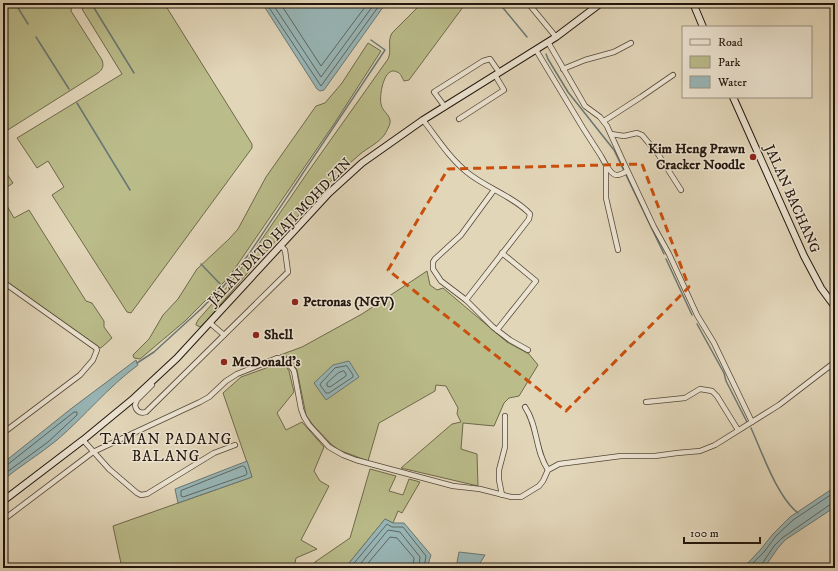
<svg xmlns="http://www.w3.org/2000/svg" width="838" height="571" viewBox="0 0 838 571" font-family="'IM FELL DW Pica',serif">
<rect width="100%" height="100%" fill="#e2d6b9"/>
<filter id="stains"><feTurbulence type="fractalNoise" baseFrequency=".005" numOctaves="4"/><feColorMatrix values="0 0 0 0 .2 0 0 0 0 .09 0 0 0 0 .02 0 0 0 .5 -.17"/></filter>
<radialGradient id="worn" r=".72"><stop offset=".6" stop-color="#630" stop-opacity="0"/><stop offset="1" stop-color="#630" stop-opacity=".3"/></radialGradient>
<g fill="#babc8a" stroke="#6e694c">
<path d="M3,3H72L71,11L102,60C104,66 103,69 98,73L3,133Z"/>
<polygon points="91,3 164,3 252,144 252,148 131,313 127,312 52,195 64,187 48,161 37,168 17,138 122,74 82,9"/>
<path d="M422,3H466L409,80L404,81C402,78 401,73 397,72C384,65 379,96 381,104C382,111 389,114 390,120C391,124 387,130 385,134C379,143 367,148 359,155C350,163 341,171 332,180C287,226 245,276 203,325L200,327L196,325V324L198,320L227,287L249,258L310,169L388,59C392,51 387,41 392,33Z"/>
<polygon points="368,43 381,51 334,124 229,277 185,321 140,359 134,358 133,355 149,339 163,315 178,299 197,269 229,239 238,229 266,177 316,106 325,103 342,83"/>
<polygon points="3,168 13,183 3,190"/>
<polygon points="3,199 14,218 29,210 86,301 92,303 104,321 104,327 112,338 102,347 100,348 3,279"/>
<polygon points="427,271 430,285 437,290 443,288 507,342 529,354 538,365 519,396 509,398 504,403 494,426 463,423 461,449 477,454 478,486 401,468 452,424 461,422 457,414 458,408 446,386 436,385 435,391 379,423 368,461 339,450 331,444 313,425 306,415 297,370 289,357 280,355 302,347 362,314"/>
<polygon points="280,363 286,366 289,371 294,392 277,413 286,430 302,422 324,447 314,471 320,481 329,486 301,540 317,549 296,558 294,568 122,568 113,526 252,477 223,393 241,377"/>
<polygon points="370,469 396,476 389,491 403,495 409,479 420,482 402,513 398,511 393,523 385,519 345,568 312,568 315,562 350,538"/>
</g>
<g fill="#98b7b8" stroke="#697774">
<polygon points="262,3 386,3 324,90 320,91 317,89"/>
<path d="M136,360L138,365C108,387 85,416 57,440C40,454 20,466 3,480V463L72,408Z"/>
<polygon points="349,361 359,377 326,400 314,383 333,365"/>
<polygon points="247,461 252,477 178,503 175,489"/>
<polygon points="835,487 835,507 785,540 778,548 764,568 737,568 748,563 761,549 773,534 790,517"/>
<polygon points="385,519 393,523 404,523 431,555 427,568 345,568"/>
<polygon points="459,552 485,555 477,568 456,568"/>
</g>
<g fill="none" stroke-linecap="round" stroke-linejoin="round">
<g stroke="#5e6662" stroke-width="1">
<polyline points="266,3 321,86 381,3"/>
<polyline points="272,3 321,77 375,3"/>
<polyline points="280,3 321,66 368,3"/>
<polygon points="347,366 353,375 353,377 329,393 326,393 320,385 321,383 335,368"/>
<polygon points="344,371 346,374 346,376 330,387 327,386 327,383 338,373"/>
<polyline points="3,466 7,465 74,412 77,412 77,415 48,442 3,475"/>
<polygon points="243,466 245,467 247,473 246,475 183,497 181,496 181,491"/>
<polyline points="350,568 387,524 392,527 403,527 426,556 424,568"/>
<polyline points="357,568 388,530 400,532 420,557 419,568"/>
<polyline points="364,568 390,537 397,538 414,558 413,568"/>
<polyline points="746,568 751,565 764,552 776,536 793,520 835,492"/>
<polyline points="761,568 762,564 774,546 782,538 831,504 835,504"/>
</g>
<g stroke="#697774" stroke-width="1.5">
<polyline points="15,3 28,24"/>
<polyline points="91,3 134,73"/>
<polyline points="499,3 527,37"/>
<polyline points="36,37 69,89"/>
<polyline points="546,54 548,59 568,92 614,150 664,254"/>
<polyline points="77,103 130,190"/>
<polyline points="666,259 692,315"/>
<polyline points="201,264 223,287"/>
<polyline points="697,324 724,373 726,381 747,422"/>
<polyline points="137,363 154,352 201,309 223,287 249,254 385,50 371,40"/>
<path d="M751,428C762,452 777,497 798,513"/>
</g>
<g stroke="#534638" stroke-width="6">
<g id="street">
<polyline points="528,3 556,37"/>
<polyline points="548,42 585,106 600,117 607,126 622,159 654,227 669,254 697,315 714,343 752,422"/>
<polyline points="536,50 583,128 601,156 606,165 606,198 618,250"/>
<polyline points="563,69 585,60 614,52 631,43"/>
<polyline points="445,107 434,92 483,61 490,59 499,72"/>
<polyline points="459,119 504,90 495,75"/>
<path d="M423,120C437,138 450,159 468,173C485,187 516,198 530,214L529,219L466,300"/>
<polyline points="604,121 641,97 673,75"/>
<polyline points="611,134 624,136 637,133 642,135 658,154 681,190"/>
<path d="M606,165C613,176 616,178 627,171"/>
<polyline points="494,190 461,235 435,259 433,262 433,269 441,281 466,300 493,327 510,340 528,350"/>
<polyline points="3,282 96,348 97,350 93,360 80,375 3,433"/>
<polyline points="210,323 224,335"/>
<polyline points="497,330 536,281 502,253"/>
<path d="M152,385L137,400L135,405C136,411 140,414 146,412L288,272L285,250L281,246"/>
<polyline points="646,402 685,398 700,389 712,391 717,396 738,430"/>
<path d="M525,407C538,426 535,451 548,470"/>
<polyline points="83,440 109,469 137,493 141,495 147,494 214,453 235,445"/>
<polyline points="502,495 499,480 499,470 505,447 505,416"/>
<polyline points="3,520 93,452 200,402 209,397 226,381 237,374 277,358 286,360 294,371 301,409 304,417 309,425 329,447 343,455 356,460 453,486 480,489 511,497 521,497 539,486 543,481 548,470 559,464 621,456 655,456 677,453 700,451 715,445 779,405 835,362"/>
</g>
</g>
<g stroke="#23160d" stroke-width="8">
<g id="secondary">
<polyline points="693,3 703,27"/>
<polyline points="733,97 804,256 821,288 835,307"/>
<polyline points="3,501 83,440 134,398 177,358 329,193 362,163 423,120 556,37 601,3"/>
</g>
</g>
<use href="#street" stroke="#ece4d2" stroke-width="4.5"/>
<use href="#secondary" stroke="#ece4d2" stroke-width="6"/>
</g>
<path fill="none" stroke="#ca4f0c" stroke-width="3" stroke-dasharray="8 5" stroke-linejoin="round" d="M642,164L689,287L566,411L388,270L448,169Z"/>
<g fill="#8f2418" stroke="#ece4d2" stroke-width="1.5">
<circle cx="753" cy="157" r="4"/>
<circle cx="295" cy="302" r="4"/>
<circle cx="256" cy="335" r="4"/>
<circle cx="224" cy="362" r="4"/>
</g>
<g text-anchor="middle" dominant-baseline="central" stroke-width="3" stroke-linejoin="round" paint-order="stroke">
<g font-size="14" font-weight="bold" fill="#23160d" stroke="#ece4d2" text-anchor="start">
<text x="745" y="149" text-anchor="end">Kim Heng Prawn<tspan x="745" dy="16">Cracker Noodle</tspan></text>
<text x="303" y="302">Petronas (NGV)</text>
<text x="264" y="335">Shell</text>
<text x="232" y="362">McDonald's</text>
</g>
<g font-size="14" fill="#23160d" stroke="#ece4d2">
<text transform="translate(792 199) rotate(66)">JALAN BACHANG</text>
<text transform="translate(280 232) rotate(-46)">JALAN DATO HAJI MOHD ZIN</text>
</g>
<g font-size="15" letter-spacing="1" fill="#23160d" stroke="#ece4d2">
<text x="166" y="439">TAMAN PADANG<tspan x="166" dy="17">BALANG</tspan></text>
</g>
</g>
<rect width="838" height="571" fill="none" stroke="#e2d6b9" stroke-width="16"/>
<rect x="4" y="4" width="830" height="563" fill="none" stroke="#23160d" stroke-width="2"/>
<rect x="8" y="8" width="822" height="555" fill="none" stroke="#23160d"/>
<rect x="682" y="26" width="130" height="72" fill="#ece4d2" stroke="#9c9283"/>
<rect x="690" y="39" width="20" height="6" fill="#ece4d2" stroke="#9c9283"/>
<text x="718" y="46" font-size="12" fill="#23160d">Road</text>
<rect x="690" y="56" width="20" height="12" fill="#babc8a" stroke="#9c9283"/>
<text x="718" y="66" font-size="12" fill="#23160d">Park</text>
<rect x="690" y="76" width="20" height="12" fill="#98b7b8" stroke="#9c9283"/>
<text x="718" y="86" font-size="12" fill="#23160d">Water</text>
<path d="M684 537v6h76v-6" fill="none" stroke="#23160d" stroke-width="2"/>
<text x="690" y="537" font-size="12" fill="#23160d" stroke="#ece4d2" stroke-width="3" paint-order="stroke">100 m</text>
<rect width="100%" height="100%" filter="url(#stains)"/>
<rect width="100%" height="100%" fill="url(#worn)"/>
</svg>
